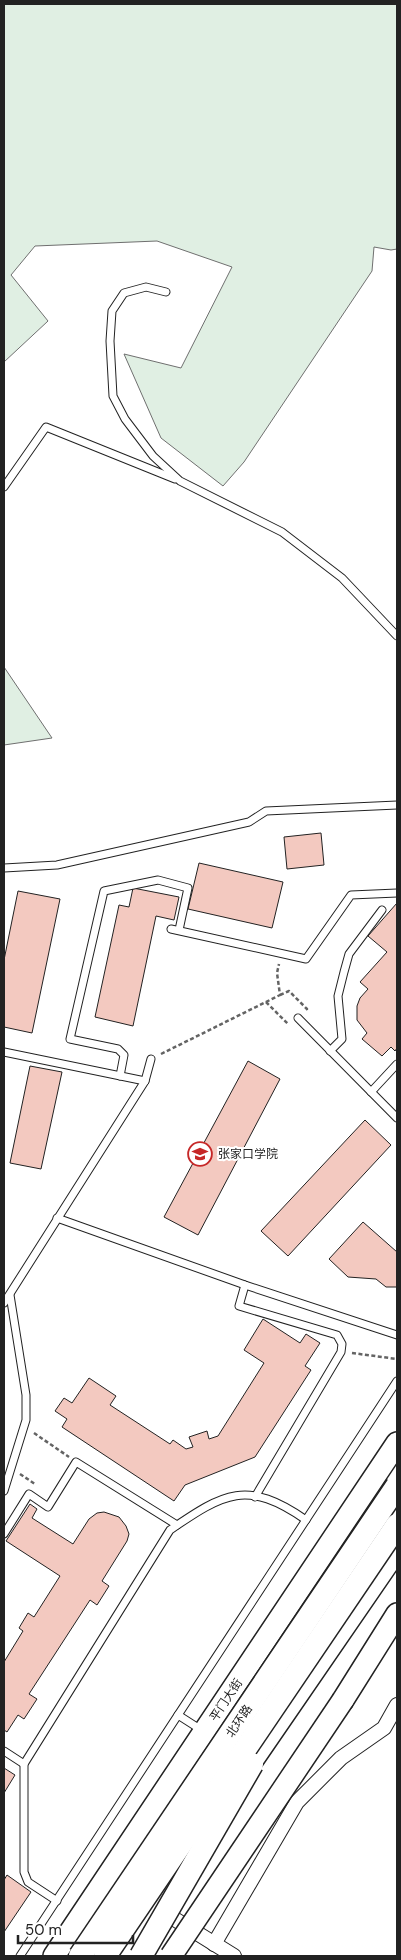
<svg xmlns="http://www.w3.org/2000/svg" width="401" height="1960" viewBox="0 0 401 1960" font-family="'DM Sans','Noto Sans SC',sans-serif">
<rect width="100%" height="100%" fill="#fff"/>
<g fill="#e0efe3" stroke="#6f6f6f">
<polygon points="4,4 397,4 397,249 391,250 374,247 372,271 244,462 223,486 161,438 124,354 181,368 232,267 157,241 35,246 11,275 48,321 4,362"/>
<polygon points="4,667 52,738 4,745"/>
</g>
<g fill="#f3c9c0" stroke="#222">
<polygon points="321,833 324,865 287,869 284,837"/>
<polygon points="199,863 283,882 272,928 188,909"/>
<polygon points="133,888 179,897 174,920 156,916 133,1026 95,1017 119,905 129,907"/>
<polygon points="18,891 60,899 32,1033 4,1027 4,960"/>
<polygon points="397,903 397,1048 395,1051 391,1047 382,1056 362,1039 367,1033 357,1020 357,1006 360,998 368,989 360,982 387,952 368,936"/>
<polygon points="248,1061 280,1079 198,1235 164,1217"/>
<polygon points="30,1066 62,1072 41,1169 10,1163"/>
<polygon points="365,1120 391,1145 288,1256 261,1231"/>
<polygon points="363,1222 397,1252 397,1287 386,1287 376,1279 348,1277 329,1259"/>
<polygon points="263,1319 300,1343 306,1334 320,1343 305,1366 311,1370 255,1457 185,1485 174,1501 62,1427 67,1419 55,1411 64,1398 72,1403 89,1378 116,1396 110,1405 170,1444 173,1440 186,1449 193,1447 189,1437 207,1431 209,1439 218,1436 264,1363 244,1350"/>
<polygon points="30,1504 37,1509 32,1518 73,1544 89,1519 97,1513 104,1512 119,1517 126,1526 129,1534 127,1541 102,1581 109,1586 97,1605 90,1600 29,1694 37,1699 24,1719 18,1715 7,1732 4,1730 4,1662 23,1631 19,1628 28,1613 34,1617 60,1576 6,1541"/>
<polygon points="4,1768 15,1775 4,1793"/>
<polygon points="7,1875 31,1892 4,1932 4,1880"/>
</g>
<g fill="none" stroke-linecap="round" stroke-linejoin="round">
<g stroke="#222" stroke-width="9">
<g id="service">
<polyline points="166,292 146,287 124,293 112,311 110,341 113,396 125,419 153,456 180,481 282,532 342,578 397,636"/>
<polyline points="4,487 46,427 175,479"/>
<polyline points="4,868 57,865 249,822 266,811 397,805"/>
<polyline points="171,929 306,959 351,895 397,893"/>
<polyline points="298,1018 397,1118"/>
<polyline points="330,1051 342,1039 338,996 344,972 349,954 382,910"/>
<polyline points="4,1052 145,1081"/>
<polyline points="120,1076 124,1055 118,1049 70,1039 104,891 158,880 188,888 179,930"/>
<polyline points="371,1092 397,1064"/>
<polyline points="57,1218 245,1285 397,1335"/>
<polyline points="245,1285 239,1306 337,1335 342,1344 341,1352 255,1497"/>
<polyline points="4,1303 145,1081 151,1059"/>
<polyline points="4,1491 26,1420 26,1395 10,1295"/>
<polyline points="4,1534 29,1494 48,1507 76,1462 177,1525"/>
<polyline points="178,1715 203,1731"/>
<polyline points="4,1751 24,1764"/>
<path d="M57,1901L28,1882L24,1872V1764L170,1530C224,1493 247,1479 306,1520"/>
<polyline points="20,1956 397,1381"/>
</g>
</g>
<g stroke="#222" stroke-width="16">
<g id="minor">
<polyline points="160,1910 234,1956"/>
<polyline points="214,1944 297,1802 341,1758 384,1728 397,1705"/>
</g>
</g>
<g stroke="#222" stroke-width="24">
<g id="primary">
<polyline points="343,1700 397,1614"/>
<polyline points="241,1777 397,1550"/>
<polyline points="54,1956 397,1443"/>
<polyline points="122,1956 183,1865"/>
</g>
</g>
<g stroke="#646464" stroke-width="2.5" stroke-dasharray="4 2.5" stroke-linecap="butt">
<polyline points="280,995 289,991 307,1009 305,1010"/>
<polyline points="266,1002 288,1024"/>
<polyline points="161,1054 280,995 277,973 279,964"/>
<polyline points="352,1353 397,1359"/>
<polyline points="34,1433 69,1457"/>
<polyline points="20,1474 35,1484"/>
</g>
<use href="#service" stroke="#fff" stroke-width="7"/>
<use href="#minor" stroke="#fff" stroke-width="14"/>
<use href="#primary" stroke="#fff" stroke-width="21"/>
<g stroke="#222" stroke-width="24" stroke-linecap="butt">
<polyline id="primary-bridge" points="171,1956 343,1700"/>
</g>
<g stroke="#222" stroke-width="25" stroke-linecap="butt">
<g id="trunk-bridge">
<polyline points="80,1956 397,1486"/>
<polyline points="105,1956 397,1525"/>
<polyline points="141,1956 252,1764"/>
</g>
</g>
<use href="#primary-bridge" stroke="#fff" stroke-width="21"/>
<use href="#trunk-bridge" stroke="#fff" stroke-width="22"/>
</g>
<defs>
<g id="university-ring" transform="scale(1.25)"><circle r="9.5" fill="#fff" stroke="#c62828" stroke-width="1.5"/><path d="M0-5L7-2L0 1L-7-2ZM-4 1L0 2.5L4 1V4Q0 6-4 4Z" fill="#c62828"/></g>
</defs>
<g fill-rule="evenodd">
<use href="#university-ring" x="200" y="1154"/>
</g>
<g text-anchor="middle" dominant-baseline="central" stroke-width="4" stroke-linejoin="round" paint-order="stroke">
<g font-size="12" fill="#222" stroke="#fff" text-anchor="start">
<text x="218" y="1154">张家口学院</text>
</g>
<g font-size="12" fill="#222" stroke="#fff">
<text transform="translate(226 1700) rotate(-56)">平门大街</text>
<text transform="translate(239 1721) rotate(-56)">北环路</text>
</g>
</g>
<rect width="401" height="1960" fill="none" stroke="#222222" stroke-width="10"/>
<path d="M18 1935v8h115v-8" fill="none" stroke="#222222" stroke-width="2.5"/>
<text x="25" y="1935" font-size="15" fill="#222222" stroke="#ffffff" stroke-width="4" paint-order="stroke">50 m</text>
</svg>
